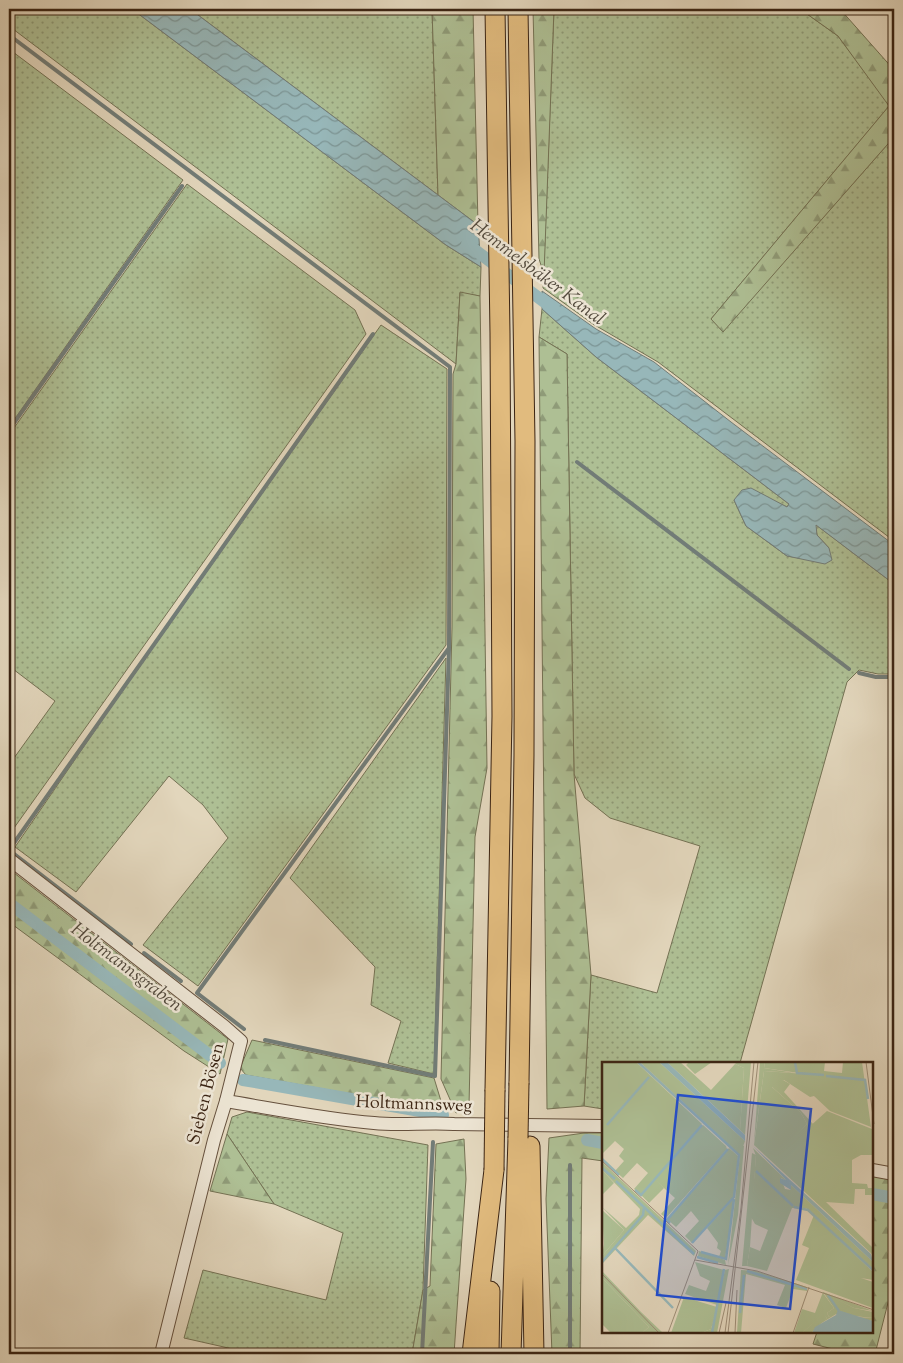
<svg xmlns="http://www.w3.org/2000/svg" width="903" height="1363" viewBox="0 0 903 1363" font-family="'Sorts Mill Goudy',serif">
<defs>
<pattern id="grass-dots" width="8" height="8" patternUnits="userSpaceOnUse" patternTransform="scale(1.25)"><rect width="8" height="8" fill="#aebf94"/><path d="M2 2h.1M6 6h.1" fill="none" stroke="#8f9b78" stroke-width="1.8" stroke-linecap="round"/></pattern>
<pattern id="forest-firs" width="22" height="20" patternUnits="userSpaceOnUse" patternTransform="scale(1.25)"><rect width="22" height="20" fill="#aebf94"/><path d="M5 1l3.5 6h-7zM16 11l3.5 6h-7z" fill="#8f9b78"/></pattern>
<pattern id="water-waves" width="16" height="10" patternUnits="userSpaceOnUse" patternTransform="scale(1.25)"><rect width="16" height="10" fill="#97b7b9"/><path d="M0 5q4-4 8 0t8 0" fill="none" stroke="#7c9595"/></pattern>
</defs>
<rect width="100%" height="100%" fill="#e2d6bc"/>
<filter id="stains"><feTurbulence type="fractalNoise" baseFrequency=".004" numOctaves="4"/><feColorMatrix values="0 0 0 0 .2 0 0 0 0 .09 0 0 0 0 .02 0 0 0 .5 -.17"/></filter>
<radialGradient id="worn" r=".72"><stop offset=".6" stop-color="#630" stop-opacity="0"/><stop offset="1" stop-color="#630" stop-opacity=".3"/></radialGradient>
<g fill="url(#grass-dots)" stroke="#747254">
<polygon points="9,9 132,9 446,245 481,267 480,296 460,293 456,364 9,26"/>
<polygon points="190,9 432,9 438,195"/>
<polygon points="554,9 800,9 838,36 890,105 711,319 723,331 894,137 894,541 658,362 593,324 543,288"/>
<polygon points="9,49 183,180 9,427"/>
<polygon points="187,184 355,310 366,334 9,835 9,765 55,701 9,666 9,435"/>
<polygon points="542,309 596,357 789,504 787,507 772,500 734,500 746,526 787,556 800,558 829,548 817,535 815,524 894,584 894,674 878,674 859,670 847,682 740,1063 603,1063 603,1109 584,1106 591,975 657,993 700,846 610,818 585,798 574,774 567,354 539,337"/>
<polygon points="381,325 447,369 446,645 198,986 143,945 228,838 203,805 169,776 76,892 15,847 102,720"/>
<polygon points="446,658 434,1074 388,1063 401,1021 371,1005 375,967 290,878"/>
<polygon points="247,1112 428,1145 423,1290 412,1354 255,1354 184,1338 203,1270 326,1300 343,1233 274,1204 227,1134 232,1117"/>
</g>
<g fill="url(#forest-firs)" stroke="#747254">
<polygon points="432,9 473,9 478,225 438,195"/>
<polygon points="533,9 554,9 544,274 539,259"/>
<polygon points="800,9 840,9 894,70 894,137 723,332 711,319 889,106 838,36"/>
<polygon points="460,292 480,296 487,768 475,837 469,1106 456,1113 441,1079 452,627 453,374 456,364"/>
<polygon points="539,337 567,354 574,774 591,975 584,1106 547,1109"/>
<polygon points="9,869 228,1039 220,1074 184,1051 9,922"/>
<polygon points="252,1040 434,1078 444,1111 246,1075 240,1068"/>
<polygon points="584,1133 603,1133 603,1161 582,1158 580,1354 552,1354 546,1199 549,1138"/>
<polygon points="227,1134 274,1204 210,1191"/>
<polygon points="464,1139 466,1179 454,1354 412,1354 423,1290 430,1286 436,1144"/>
<polygon points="872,1176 894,1180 894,1279 875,1354 853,1354 813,1344 817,1332 872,1332"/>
</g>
<g fill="url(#water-waves)" stroke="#727c77">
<polygon points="132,9 190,9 478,225 481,267 446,245"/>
<polygon points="542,291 596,329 654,362 731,422 894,545 894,584 816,525 817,535 829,548 832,560 825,564 787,556 746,526 734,500 742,490 751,488 787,507 789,504 596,357 542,309"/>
</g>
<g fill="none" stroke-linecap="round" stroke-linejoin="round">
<g stroke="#727c77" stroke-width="4">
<polyline points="9,35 450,367 449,648 197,993 244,1029"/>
<polyline points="9,430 182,186"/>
<polyline points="577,462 849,669"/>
<polyline points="859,673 876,677 894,677"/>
<polyline points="131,944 9,850 373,334"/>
<polyline points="144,953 181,981"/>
<polyline points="265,1040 435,1076 449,649"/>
<polyline points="9,1351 12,1354"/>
<polyline points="422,1354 433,1142"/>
<polyline points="570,1354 570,1165"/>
</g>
<g stroke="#97b7b9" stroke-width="12">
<polyline points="467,244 555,310"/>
<polyline points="9,903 220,1063"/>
<polyline points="243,1080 443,1115"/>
<polyline points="587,1140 603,1143"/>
<polyline points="872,1194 894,1198"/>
</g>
<g stroke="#65503d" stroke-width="14">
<g id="minor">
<polyline points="9,859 224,1026 241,1041 226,1101 214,1140 161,1354"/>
<path d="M226,1101C275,1109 324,1119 374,1123C400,1126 427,1122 454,1124L603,1126"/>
<polyline points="872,1170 894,1174"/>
</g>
</g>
<g stroke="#3b2413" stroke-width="21">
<g id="highway">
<polyline points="495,9 500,333 502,716 495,1090"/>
<polyline points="518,9 525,441 524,755 519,1083"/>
<polyline points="530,1146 534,1354"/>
<polyline points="472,1354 494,1170"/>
<polyline points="489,1354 490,1291"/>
<polyline points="511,1354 518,1138"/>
</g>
</g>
<use href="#minor" stroke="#ece4d3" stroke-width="12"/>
<use href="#highway" stroke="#e1bb7e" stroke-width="19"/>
<g stroke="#3b2413" stroke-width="21" stroke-linecap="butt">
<g id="highway-bridge">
<polyline points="518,1138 519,1083"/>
<polyline points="494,1170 495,1090"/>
</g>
</g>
<use href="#highway-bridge" stroke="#e1bb7e" stroke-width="19"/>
</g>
<g text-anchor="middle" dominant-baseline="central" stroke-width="5" stroke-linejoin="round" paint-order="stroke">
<g font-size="18" fill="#3b2413" stroke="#ece4d3">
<text transform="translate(207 1094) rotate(-76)">Sieben Bösen</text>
<text transform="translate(414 1105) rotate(2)">Holtmannsweg</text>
</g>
<g font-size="19" font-style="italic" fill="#52493c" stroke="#ece4d3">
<text transform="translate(537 273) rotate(37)">Hemmelsbäker Kanal</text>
<text transform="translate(126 968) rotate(37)">Holtmannsgraben</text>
</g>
</g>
<g transform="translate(602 1062)">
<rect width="271" height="271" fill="#e2d6bc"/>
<path d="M0,0H34L100,62L89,75L101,63L124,84L125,87L64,156L59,152L73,136L52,117L39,132L32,127L46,111L35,101L21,116L13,109L22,99L17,94L22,87L13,79L0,92ZM38,0H57L143,79L138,93ZM65,0H78L109,28L133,2L142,6L138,68ZM163,0H223L222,9L240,11L241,0H260L269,65L228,49L212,34L208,35L182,18L170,25L199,51L205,62L177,92L225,49L270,67L271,93H259L250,98V121L265,122L266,126H271V133H263V127H253L252,142L224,140L271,186V193L152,83L162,9L204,12L162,6ZM127,86L136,94L132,134L90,181L83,174L97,159L89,149L74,165L65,157ZM151,86L185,119L179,116L183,127L189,128L188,122L271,200V207L212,154L271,210V218L259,216L271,220V246L194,218L207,186L200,183L212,153L204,146H190L165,209L145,204L148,185L158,189L166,168L153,162L149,155L154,94ZM0,108L12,121L0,133ZM132,136L123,197L117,195L119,189L115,186L116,181L105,166ZM0,148L22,168L0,194L2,182ZM93,200L122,208L115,243L83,232L87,223L104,229L108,219L98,214ZM0,216L47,265L40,271H9L0,262ZM82,235L115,245L109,267L99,271H69Z" fill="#aebf94"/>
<path d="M87,0H110L93,12L84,3ZM135,0H149L143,73L138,68L142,6L133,2ZM158,0H163L162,6L193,11L162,9L152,81ZM181,18L188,22L182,30L211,62L177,93L176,91L205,62L199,51L169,24ZM139,83L142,84L136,153L126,203ZM150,91L154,93L148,185L145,204H140ZM0,100L94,189L92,194L46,153L0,202V194L22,168L0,145L24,166L37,153L38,147L0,108ZM53,117L62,126L47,141L39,133ZM97,189L123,198L124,203L96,194ZM127,207L115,271H99L109,267L123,208ZM139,208L154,209L205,225V229L191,227L184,246L175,243L183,223L144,212L139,271H135ZM0,209L39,250L61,271H40L47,265L0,216ZM221,230L252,246L271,250V256L233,252L227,255L225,251L232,246ZM221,252L225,256L209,271H200Z" fill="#aebf94"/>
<path d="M221,230L271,249L252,246L221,231L232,246L225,251L227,255L237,247L251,252L254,255L271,256V259L252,256L239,249L213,265L210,271L212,265L225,256L221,253L200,271H192L200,247L213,251Z" fill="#aebf94"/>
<path d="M57,0H65L143,73V79ZM151,84L269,192L271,200L189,123V128L178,121V116L184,118ZM236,248L271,259V271H210L213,265L234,253Z" fill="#97b7b9"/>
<path fill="none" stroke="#97b7b9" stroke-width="2.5" d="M36,0L137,93L132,135L90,181M193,0L195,11L222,13M224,14L263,18L266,37M5,63L47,15M0,97L17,113M0,106L13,117M154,109L191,144M33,128L39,133L100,63M42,145L92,192M192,145L206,148L272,209M68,161L65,158L126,87M13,186L71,246M99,190L124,197L132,137M95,195L116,201M0,200L41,153L42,145L14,119M145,209L205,227M226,233L237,249M138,251L142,213M110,271L122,207"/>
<path fill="none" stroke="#9f8f78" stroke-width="1" d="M264,0L272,62M0,99L96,189L66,271M93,198L155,209L272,248M0,212L57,271M117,271L124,241M123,271L139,146L152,0M126,271L156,0M133,271L135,228M191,271L207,225"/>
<path fill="#1d4ed8" fill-opacity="0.15" stroke="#1d4ed8" stroke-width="2.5" d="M76,33L209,47L188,247L55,233Z"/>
<rect width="271" height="271" fill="none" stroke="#3b2413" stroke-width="2.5"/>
</g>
<rect width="903" height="1363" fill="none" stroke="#e2d6bc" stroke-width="30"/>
<rect x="10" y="10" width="883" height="1343" fill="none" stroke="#3b2413" stroke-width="2.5"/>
<rect x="15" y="15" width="873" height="1333" fill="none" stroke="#3b2413"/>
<rect width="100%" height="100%" filter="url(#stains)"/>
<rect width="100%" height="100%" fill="url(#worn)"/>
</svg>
